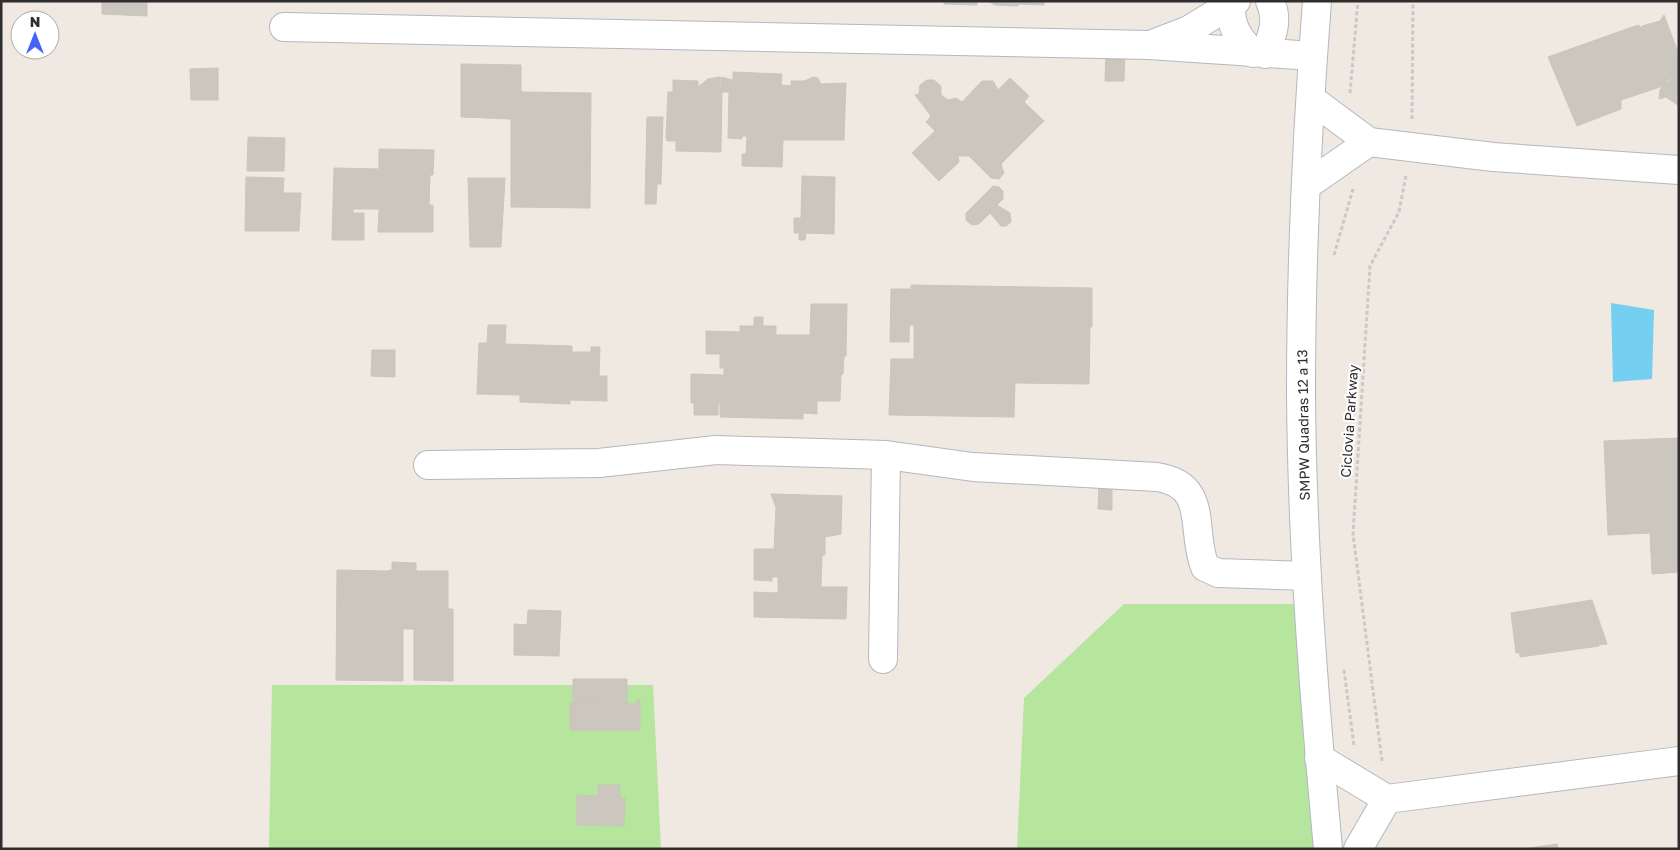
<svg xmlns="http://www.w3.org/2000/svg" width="1680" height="850" viewBox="0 0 1680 850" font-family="'Golos Text',sans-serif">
<rect width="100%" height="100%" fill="#efe9e1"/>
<g fill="#b6e59e">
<polygon points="1124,604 1309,604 1339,849 1017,849 1024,698"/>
<polygon points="272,685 653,685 661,849 269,849"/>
</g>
<polygon fill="#75cff0" points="1611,303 1654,310 1652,379 1613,382"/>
<g fill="#cbc7bf" stroke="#cbc5ba">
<polygon points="102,1 147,1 147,16 102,14"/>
<polygon points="944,1 977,1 977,5 944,4"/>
<polygon points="988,1 1044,1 1044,5 1018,4 1018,6 995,5"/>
<polygon points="1664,15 1679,55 1679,76 1668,80 1663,85 1642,26 1660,21"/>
<polygon points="1638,25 1642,28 1663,86 1621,100 1621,109 1577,126 1548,57"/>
<polygon points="1106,50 1125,50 1124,81 1105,81"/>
<polygon points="461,64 521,65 521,92 591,93 590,208 511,207 511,119 461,117"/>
<polygon points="218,68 218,100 191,100 190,69"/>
<polygon points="733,72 782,74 781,85 791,86 791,81 805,81 813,77 818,78 821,84 846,83 844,140 783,140 782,167 742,166 742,154 746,154 747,136 742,136 742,139 728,138 729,92 722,92 721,88 721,77 733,80"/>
<polygon points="720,77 720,88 722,88 721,152 676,151 676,141 667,141 666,137 668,92 673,92 673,80 698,81 698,87 708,79"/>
<polygon points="1678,77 1679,106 1666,97 1659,99 1660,90 1665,83"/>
<polygon points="1010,78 1029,96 1024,102 1044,121 1001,164 1004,173 999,179 991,178 969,156 958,156 959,162 939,181 912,153 935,131 926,122 931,116 915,95 919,94 920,85 927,80 934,80 941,86 941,95 948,100 956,98 962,102 982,81 993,81 998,90"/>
<polygon points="647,117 663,117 661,184 657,184 656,204 645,204"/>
<polygon points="248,137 285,138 284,171 247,171"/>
<polygon points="379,149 434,150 433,175 430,175 429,205 433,205 433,232 378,232 379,209 353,209 353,213 364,213 364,240 332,240 334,168 379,169"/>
<polygon points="802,176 835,177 834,234 806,233 805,240 799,240 799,233 794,233 794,218 801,218"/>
<polygon points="246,177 284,178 283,193 301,193 299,231 245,231"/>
<polygon points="468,178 505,178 501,247 470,247"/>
<polygon points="993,186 999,187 1003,191 1003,199 997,205 1010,213 1011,222 1006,226 1001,226 990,213 979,224 972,225 966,220 966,213"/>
<polygon points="911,285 1092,288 1092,327 946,326 946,329 914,329 914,325 910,325"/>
<polygon points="891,289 910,289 909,342 890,342"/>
<polygon points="811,304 847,304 846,356 844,356 843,374 841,374 840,401 817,401 817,414 803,413 803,419 720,417 720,404 718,404 718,415 694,415 694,403 691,403 691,374 724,375 724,368 720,368 720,354 706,354 706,331 740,332 740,326 754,326 754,317 763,317 763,326 776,326 776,335 810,335"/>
<polygon points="488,325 506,325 505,344 572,346 572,352 591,352 591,347 600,347 599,376 607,376 607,401 570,400 570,404 520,402 520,395 477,394 479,343 487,343"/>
<polygon points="946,326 1090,327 1089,384 1015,383 1014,417 889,415 891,359 914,359 914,329 946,329"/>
<polygon points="372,350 395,350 395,377 371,376"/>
<polygon points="1679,438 1679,572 1652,574 1650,533 1608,535 1604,441"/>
<polygon points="1099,482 1112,482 1112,510 1098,509"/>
<polygon points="771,494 842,496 841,534 825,537 825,555 822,555 821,587 847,587 846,619 754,617 754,592 778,593 778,577 772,577 772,581 754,580 754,549 774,549 776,507"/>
<polygon points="392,562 416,563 416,571 448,571 448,609 453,609 453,681 414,680 414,629 403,629 403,681 336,680 337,570 386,571 392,570"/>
<polygon points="1592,600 1607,644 1516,653 1511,613"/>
<polygon points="1593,604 1599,646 1520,657 1519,644 1522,639 1518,613"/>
<polygon points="528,610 561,611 559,656 514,655 514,624 527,625"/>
<polygon points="573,679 627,679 627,704 573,703"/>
<polygon points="637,700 640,700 640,730 570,730 570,703 637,704"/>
<polygon points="598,785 620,785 620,798 625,798 624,826 577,825 577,795 598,796"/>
<polygon points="1557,844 1558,849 1530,849 1530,848"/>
</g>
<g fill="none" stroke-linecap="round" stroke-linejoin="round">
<g stroke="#b4b7c1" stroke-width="30">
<g id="minor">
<path d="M1231,5C1230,26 1238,38 1253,53"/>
<polyline points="284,27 1149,45 1313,56"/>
<polyline points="1155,43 1189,30 1236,1"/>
<path d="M1265,54C1272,36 1279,20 1270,1"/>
<polyline points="1311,99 1369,142 1493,157 1679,170"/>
<polyline points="1307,185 1369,142"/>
<path d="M428,465L599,463L716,450L886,455L973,467L1157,477C1210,485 1190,530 1205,567L1218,573L1307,576"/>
<polyline points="883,659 886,455"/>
<polyline points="1319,758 1387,799 1679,761"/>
<polyline points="1358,849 1387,799"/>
</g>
</g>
<g stroke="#b4b7c1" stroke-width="30">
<path id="tertiary" d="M1317,1C1307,131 1301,263 1301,393C1302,546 1314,697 1328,849"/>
</g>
<g stroke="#c9c9c9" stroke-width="3" stroke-dasharray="4 2.5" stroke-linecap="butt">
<polyline points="1350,93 1358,1"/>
<polyline points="1412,119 1413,1"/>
<polyline points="1334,255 1353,189"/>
<polyline points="1344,670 1354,746"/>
<polyline points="1382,761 1353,534 1370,266 1399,212 1406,175"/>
</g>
<use href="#minor" stroke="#fff" stroke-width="28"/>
<use href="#tertiary" stroke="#fff" stroke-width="28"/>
</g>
<g text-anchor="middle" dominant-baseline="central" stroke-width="4" stroke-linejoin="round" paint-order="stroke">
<g font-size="14" fill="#2e2e2e" stroke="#fff">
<text transform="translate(1349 421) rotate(-86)">Ciclovia Parkway</text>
<text transform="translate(1303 425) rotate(-91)">SMPW Quadras 12 a 13</text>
</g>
</g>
<rect width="1680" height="850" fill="none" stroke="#2e2e2e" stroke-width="5"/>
<g transform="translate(35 35)"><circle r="24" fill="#ffffff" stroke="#ababab"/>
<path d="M0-4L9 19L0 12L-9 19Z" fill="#4264fb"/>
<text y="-8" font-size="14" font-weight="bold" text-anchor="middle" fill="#2e2e2e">N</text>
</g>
</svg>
